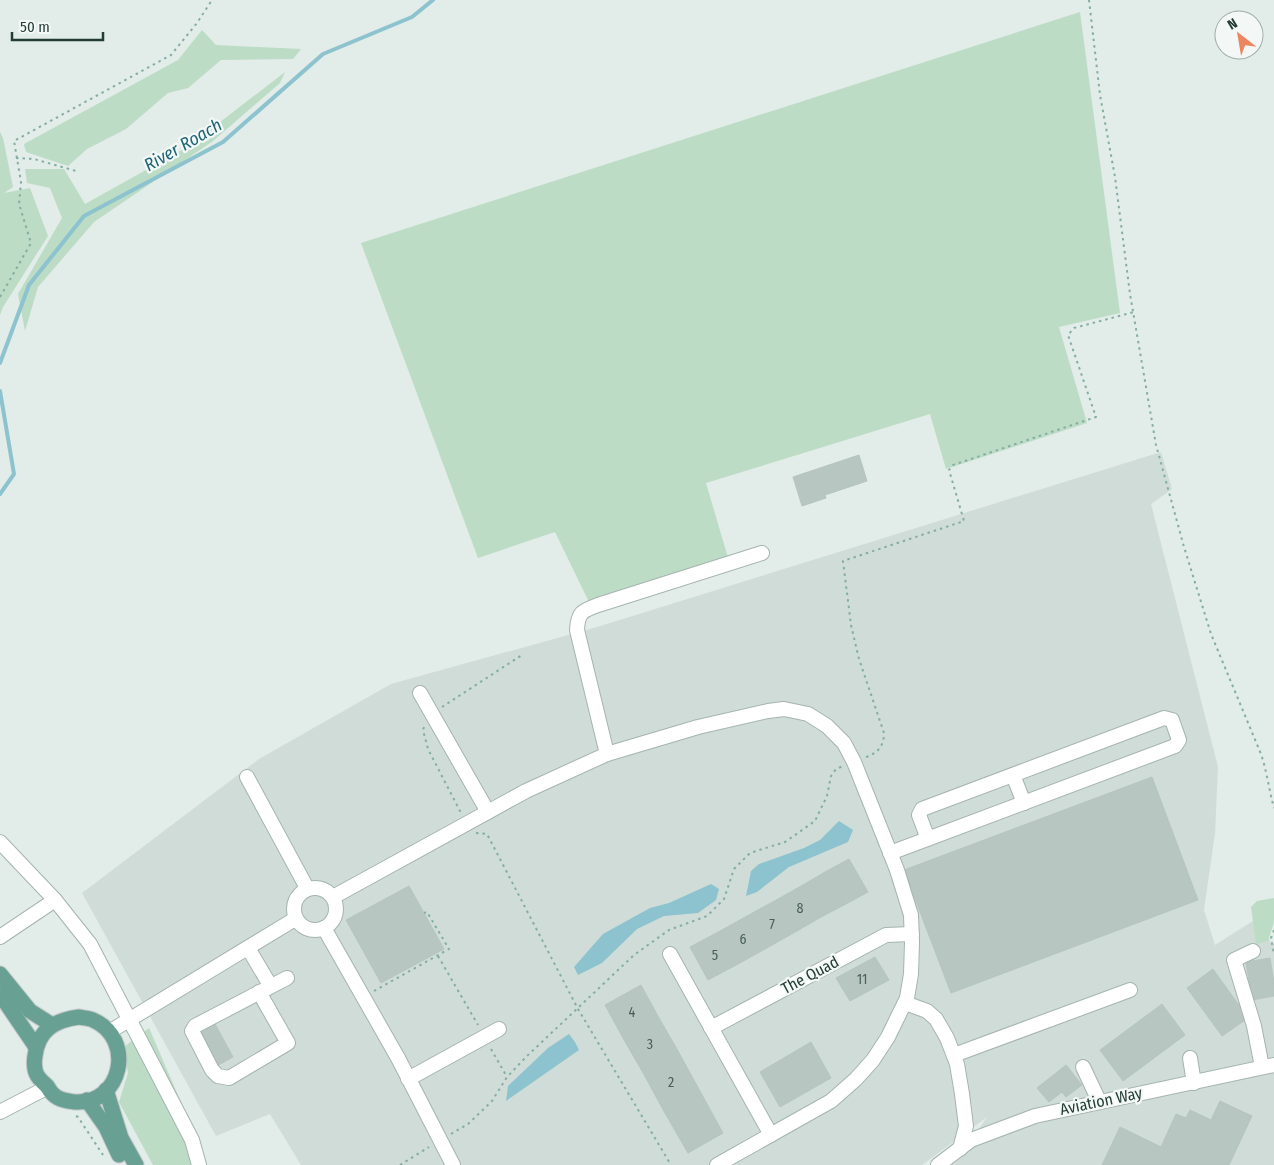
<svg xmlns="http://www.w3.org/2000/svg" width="1274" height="1165" viewBox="0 0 1274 1165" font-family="'Fira Sans Condensed',sans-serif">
<rect width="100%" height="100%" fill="#e2ece8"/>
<polygon fill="#d0dcd7" points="1161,452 1172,489 1151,504 1218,767 1215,833 1204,910 1215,945 1256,919 1272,944 1274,944 1274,1165 938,1165 971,1141 987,1117 922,1165 301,1165 270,1114 216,1136 82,893 259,759 391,684 597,627"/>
<g fill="#bcdcc6">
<polygon points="1080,12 1120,313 1059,327 1087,423 946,469 930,414 706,483 729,561 589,602 555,532 478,558 361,243"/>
<polygon points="202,30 216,45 301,49 293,59 221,60 188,88 168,93 126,129 87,149 68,166 26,152 24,144 178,60"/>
<polygon points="285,72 280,83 213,141 94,222 38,287 25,331 18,294 62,218 50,188 27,183 25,169 64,169 85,204 189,146"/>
<polygon points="0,132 3,138 13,187 4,193 30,188 48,236 3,307 0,315"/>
<polygon points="1274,898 1274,922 1268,941 1256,944 1251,907 1257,901"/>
<polygon points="149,1028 193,1130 193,1165 153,1165 119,1102 128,1073 124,1047"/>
</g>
<g fill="#8cc3cf">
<polygon points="839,821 853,830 848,842 789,867 757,892 746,896 751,871 759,864 804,848 820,840"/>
<polygon points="711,884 719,889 716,900 698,913 664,916 637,929 602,963 578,975 574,967 603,934 650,908 669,903"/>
<polygon points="569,1034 575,1042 579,1050 506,1101 508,1086 548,1048"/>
</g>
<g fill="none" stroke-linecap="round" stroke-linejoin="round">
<g stroke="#8cc3cf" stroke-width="4">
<polyline points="0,363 29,285 84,216 223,142 323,54 412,17 433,0"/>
<polyline points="0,391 14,474 0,494"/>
</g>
</g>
<g fill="#b8c6c1" stroke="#b5c5bf">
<polygon points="859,455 867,481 825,495 826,498 802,506 793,477"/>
<polygon points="1152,777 1198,900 951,993 904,870"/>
<polygon points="849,859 868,892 844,905 825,872"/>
<polygon points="825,872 844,905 821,917 803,885"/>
<polygon points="803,885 821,917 797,931 778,899"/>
<polygon points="409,886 444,949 381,983 346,920"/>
<polygon points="778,899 797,931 765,949 747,916"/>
<polygon points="747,916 765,949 740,963 722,930"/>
<polygon points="722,930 740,963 708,980 690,947"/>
<polygon points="875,957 889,980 850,1001 836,978"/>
<polygon points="1270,958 1274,983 1274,996 1252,1000 1246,962"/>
<polygon points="1213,969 1248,1018 1222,1036 1187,988"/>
<polygon points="641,985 659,1018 623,1038 605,1005"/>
<polygon points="1162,1004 1185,1035 1123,1081 1100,1050"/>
<polygon points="659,1018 678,1051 642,1071 623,1038"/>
<polygon points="214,1022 233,1057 215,1067 196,1032"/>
<polygon points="811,1042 831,1078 780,1107 760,1072"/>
<polygon points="678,1051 701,1093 665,1113 642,1071"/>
<polygon points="1066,1065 1082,1085 1066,1097 1062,1092 1049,1102 1037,1088"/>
<polygon points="701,1093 723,1133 688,1153 665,1113"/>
<polygon points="1220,1101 1252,1116 1229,1165 1102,1165 1120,1127 1161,1147 1176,1114 1186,1118 1190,1110 1211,1120"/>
</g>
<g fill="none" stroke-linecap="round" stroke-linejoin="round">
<g stroke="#a5b4af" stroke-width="16">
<g id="minor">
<polyline points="420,693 488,812"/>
<path d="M607,754L577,630C578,612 582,611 598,605L762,553"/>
<polyline points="1013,775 1024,803"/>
<polyline points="247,777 307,888"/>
<polyline points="0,842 55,900 0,937"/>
<polyline points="890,853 1175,746 1179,740 1172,720 1164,718 922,809 919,815 928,839"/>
<circle cx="315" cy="909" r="21"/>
<polyline points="333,897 526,791 607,754 698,727 768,711 784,709 808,714 827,726 844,743 854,762 897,870 911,915 912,943 911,974 907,998 888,1037 873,1060 856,1079 831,1101 717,1165"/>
<polyline points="55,900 90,944 192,1140 199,1165"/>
<polyline points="324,928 398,1058 453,1165"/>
<polyline points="248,948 270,985"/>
<polyline points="1253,951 1234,960 1254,1026 1262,1067"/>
<polyline points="670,954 771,1135"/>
<polyline points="259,992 288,1043 229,1078 218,1076 212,1070 192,1031 195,1026 287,978"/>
<polyline points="905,1003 927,1011 936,1019 947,1038 957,1064 962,1094 966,1126 960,1149"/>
<polyline points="711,1028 886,935 912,934"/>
<polyline points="109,1032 295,919"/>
<polyline points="954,1055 1130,990"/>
<polyline points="1190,1058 1194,1083"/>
<polyline points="1083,1067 1099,1101"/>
<polyline points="408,1079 499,1029"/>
<polyline points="0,1112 48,1087"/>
<polyline points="938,1165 971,1140 1035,1116 1274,1065"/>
</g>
</g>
<g stroke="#c1c8c7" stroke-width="17">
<g id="major">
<polyline points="0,974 30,1011 52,1025"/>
<polyline points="0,994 36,1047"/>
<path d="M79,1017C83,1018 89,1018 93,1020C136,1039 122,1105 75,1102C68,1101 59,1100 54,1095C51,1093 49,1089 47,1086C44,1083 39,1079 37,1075C34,1070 34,1061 35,1056C38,1030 55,1020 79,1017Z"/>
<polyline points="106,1090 121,1138 136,1165"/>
<polyline points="87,1100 106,1127 119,1155"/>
</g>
</g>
<g stroke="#84aea2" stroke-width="2" stroke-dasharray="2.5 4" stroke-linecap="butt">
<path d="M1089,0L1100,95L1115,177L1130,294L1156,445L1184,547L1211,634L1261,754C1267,772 1269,790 1274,808"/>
<polyline points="16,158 34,159 76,171"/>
<polyline points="0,297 31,243 19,204 21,182 14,141 171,55 197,23 212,0"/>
<polyline points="442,707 522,655"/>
<polyline points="424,727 423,730 428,749 461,813"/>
<path d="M866,757C878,753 884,746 884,733L859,659L851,625L843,561L964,521L949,470L953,465L1096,417L1068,335L1074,328L1134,312"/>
<polyline points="476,833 487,834 578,1009 671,1165"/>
<polyline points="1274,930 1271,938 1274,954"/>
<polyline points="438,956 478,1025"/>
<polyline points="374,991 449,949 427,912 424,913"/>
<polyline points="491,1049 507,1077"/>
<polyline points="76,1116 78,1117 103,1155"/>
<polyline points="451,1134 468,1124 492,1101 507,1077 527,1056 634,955 669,930 707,916 724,899 734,869 750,853 785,842 815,821 827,796 831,776 836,769 843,766"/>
<polyline points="400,1165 429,1147"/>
</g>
<use href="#minor" stroke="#fff" stroke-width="14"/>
<use href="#major" stroke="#68a093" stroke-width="15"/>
</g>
<g text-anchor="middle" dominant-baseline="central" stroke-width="4.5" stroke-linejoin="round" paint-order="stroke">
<g font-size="14" fill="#485e59">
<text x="800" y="908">8</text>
<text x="772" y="924">7</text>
<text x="743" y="939">6</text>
<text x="715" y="955">5</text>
<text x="862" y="979">11</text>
<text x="632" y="1012">4</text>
<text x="650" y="1044">3</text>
<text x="671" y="1082">2</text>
</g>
<g font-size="16" fill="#233c36" stroke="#f3f8f6">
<text transform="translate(810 975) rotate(-28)">The Quad</text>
<text transform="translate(1101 1101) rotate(-12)">Aviation Way</text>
</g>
<g font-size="18" font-style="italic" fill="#1f6576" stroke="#f3f8f6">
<text transform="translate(183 145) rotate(-30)">River Roach</text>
</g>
</g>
<g transform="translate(1239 35) rotate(329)"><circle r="24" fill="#f3f8f6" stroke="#a0ada9"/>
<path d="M0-4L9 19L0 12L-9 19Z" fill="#ec8660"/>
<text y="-8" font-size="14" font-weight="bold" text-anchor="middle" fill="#233c36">N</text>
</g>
<path d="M12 32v8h91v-8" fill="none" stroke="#233c36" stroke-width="2.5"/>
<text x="20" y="32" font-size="15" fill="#233c36" stroke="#f3f8f6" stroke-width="4" paint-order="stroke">50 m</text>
</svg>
